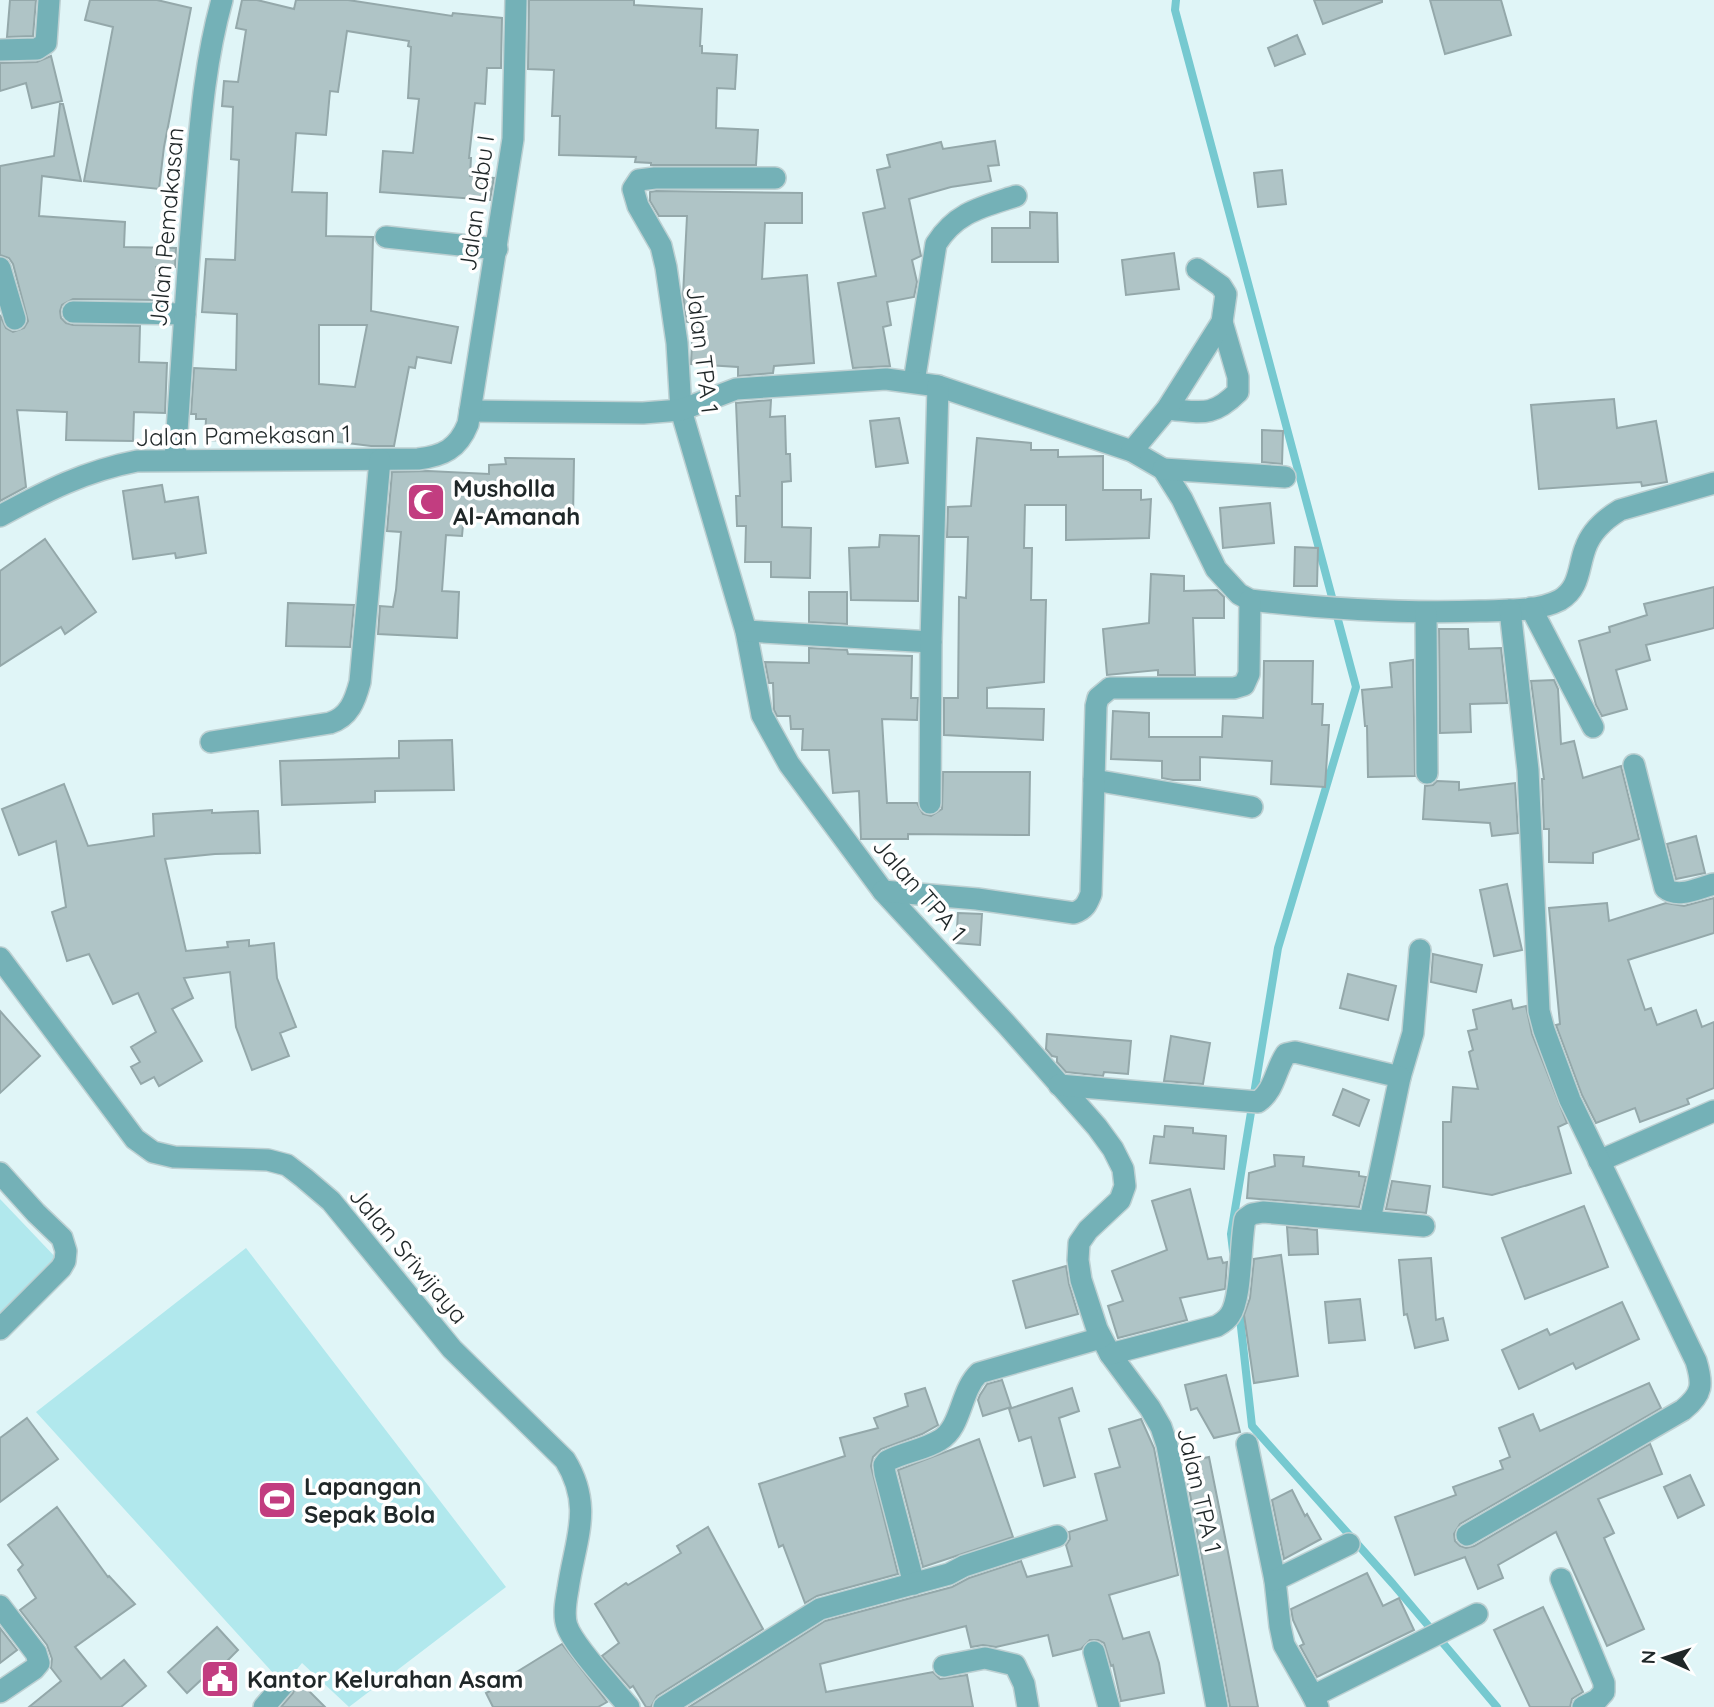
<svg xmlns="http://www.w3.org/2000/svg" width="1714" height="1707" viewBox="0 0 1714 1707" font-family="Quicksand,sans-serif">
<rect width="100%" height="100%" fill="#e0f5f7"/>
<g fill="#b1e8ed">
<polygon points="0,1199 59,1261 0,1315"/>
<polygon points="246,1248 506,1587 349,1707 302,1663 284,1685 36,1412"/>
</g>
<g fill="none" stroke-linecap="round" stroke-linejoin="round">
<g stroke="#76c9d0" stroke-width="8">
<polyline points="1176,0 1175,10 1356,687 1278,948 1231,1234 1233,1251"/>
<polyline points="1239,1309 1252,1426 1393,1584 1497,1707"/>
</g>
</g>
<g fill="#afc4c6" stroke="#94a8aa" stroke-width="2" fill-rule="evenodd">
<polygon points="10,0 36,0 33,36 7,37"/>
<polygon points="90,0 157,0 191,8 164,147 159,189 84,181 113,27 85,20"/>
<path d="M242,0H257L294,9L296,0H348L452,16L453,13L502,18L501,68H487L485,104L475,103L469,158H471L470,176L494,178L490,200L380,192L383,151L413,153L419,99L408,98L411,47L408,46L409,41L347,31L338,92L330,91L326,135L296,133L292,192L327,193L326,236L373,237L371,311L458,327L451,363L417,357L415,368L409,367L394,446H371L307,438L274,437V442L205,440L206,419H196V414H191L194,368L236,370L237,314L202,312L206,259L235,260L239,160L231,159L233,107L222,106L224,81L238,82L246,30L236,28ZM319,325H367L355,387L319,384Z"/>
<polygon points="529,0 634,0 634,5 702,9 700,46 702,46 702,53 737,55 735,89 717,88 716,128 758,130 756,165 651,165 651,163 635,162 636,157 559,155 560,116 552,116 554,70 528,69"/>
<polygon points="1314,0 1382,0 1382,2 1323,24"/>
<polygon points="1430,0 1501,0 1511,35 1445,54"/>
<polygon points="1297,35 1305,54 1275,66 1268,48"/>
<polygon points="51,56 62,101 32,108 26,83 0,91 0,63 37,62"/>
<polygon points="60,104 63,104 81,181 42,176 39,216 125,222 124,247 176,248 175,267 156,267 156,300 73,299 62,305 60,311 61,318 66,323 73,325 140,326 139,362 167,363 165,413 134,412 133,441 66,440 67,412 17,410 26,487 0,501 0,315 6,328 13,332 24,328 28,321 13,264 9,258 0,255 0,166 54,156"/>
<polygon points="995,141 999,165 988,166 991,181 951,187 909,199 921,256 912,260 917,282 914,297 887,302 891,325 883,327 890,366 853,368 838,283 876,276 863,213 885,208 877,170 890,167 887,155 941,142 943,149"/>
<polygon points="1282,170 1286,204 1258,207 1254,173"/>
<polygon points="656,191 802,193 802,223 765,223 762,279 807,275 814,363 774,366 773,373 738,376 738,367 691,364 693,323 687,322 683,296 687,216 659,216 650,201 650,192"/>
<polygon points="1030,212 1057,213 1058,262 992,262 992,228 1030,228"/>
<polygon points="1174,253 1179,289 1126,295 1122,260"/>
<polygon points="1614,399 1617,428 1656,421 1667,482 1642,486 1641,482 1539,489 1531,405"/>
<polygon points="771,400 770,417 785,416 786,454 790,454 791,481 782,482 782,527 811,528 810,578 771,577 771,562 745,562 746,526 737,526 736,496 740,496 736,403"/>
<polygon points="899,418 908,463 876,467 870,421"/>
<polygon points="1262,430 1283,431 1282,464 1262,462"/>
<polygon points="977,438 1031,443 1031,450 1058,450 1058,457 1103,456 1103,490 1141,490 1141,500 1151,499 1149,538 1066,540 1066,505 1025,505 1024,548 1032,548 1031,600 1046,600 1044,682 987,688 987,708 1044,709 1043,740 944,735 944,698 958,698 959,597 966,598 968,537 947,537 948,507 971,506"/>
<polygon points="505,458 574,459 573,518 531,517 531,513 464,514 462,536 446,535 442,591 459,592 457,638 378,634 380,606 393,607 396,590 401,532 387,531 392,472 428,471 489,474 489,465 506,464"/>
<polygon points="162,485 165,502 198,497 206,553 176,558 175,553 133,559 123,491"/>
<polygon points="1270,503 1274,543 1223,548 1220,508"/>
<polygon points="880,535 919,536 918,601 851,600 849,548 879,547"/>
<polygon points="45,539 96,612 65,634 61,627 0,666 0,571"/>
<polygon points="1295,547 1318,548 1317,586 1294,586"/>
<polygon points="1151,574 1184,576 1184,591 1217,590 1224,597 1224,618 1193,618 1195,675 1158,675 1158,670 1107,675 1103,629 1149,623"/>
<polygon points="1714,587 1714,628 1646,645 1650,660 1616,670 1627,709 1602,716 1596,705 1579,641 1610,632 1609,627 1647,615 1644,604"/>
<polygon points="809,592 847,592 847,624 809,622"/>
<polygon points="288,603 354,605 350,647 286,646"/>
<polygon points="1439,629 1468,629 1469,649 1501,648 1507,703 1470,704 1471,732 1440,733"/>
<polygon points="809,648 847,650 848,654 912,656 911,698 918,698 917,720 882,719 887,803 917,803 923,814 931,816 942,809 943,772 1030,772 1029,835 908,834 908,839 861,839 859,791 833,793 829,750 802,750 803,729 791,729 790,716 777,716 774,710 773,683 769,683 765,662 809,663"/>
<polygon points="1413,660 1415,776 1368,777 1367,726 1365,726 1362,690 1392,687 1390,663"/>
<polygon points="1264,661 1313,661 1312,704 1323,704 1322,725 1329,725 1325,787 1271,784 1272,761 1200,757 1200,780 1173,780 1162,778 1162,761 1111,759 1113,711 1149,713 1149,737 1222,737 1223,716 1263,718"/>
<polygon points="1554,680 1558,689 1561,744 1574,741 1583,778 1621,766 1639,839 1593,853 1593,863 1549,862 1549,829 1544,829 1542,779 1544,779 1531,681"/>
<polygon points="452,740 454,790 375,791 375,802 282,805 280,761 399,758 399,741"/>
<polygon points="1437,781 1459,782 1459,790 1515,783 1518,833 1492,836 1490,823 1423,819 1425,786 1433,785"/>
<polygon points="64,784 88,846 154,836 153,814 212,810 212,813 258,811 260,853 215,854 165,859 186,951 228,947 227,942 249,940 249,946 274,943 277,978 296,1027 280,1033 289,1056 252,1070 236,1027 230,972 184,978 193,998 172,1009 202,1061 159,1086 154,1077 141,1084 131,1067 140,1062 131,1047 156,1032 138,993 113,1004 89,954 67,961 52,912 66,907 56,841 19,855 2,809"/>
<polygon points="1696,836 1705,873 1676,879 1667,844"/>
<polygon points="1507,884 1522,950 1494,956 1480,890"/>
<polygon points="1714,898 1714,933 1628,960 1645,1010 1651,1008 1657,1025 1696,1010 1702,1027 1714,1022 1714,1088 1687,1099 1689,1104 1640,1122 1635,1108 1596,1123 1582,1095 1556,1025 1560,1024 1549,908 1607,903 1609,921 1666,903 1684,906"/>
<polygon points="958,913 982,914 980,945 956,943"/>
<polygon points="1433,954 1482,965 1476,992 1431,982"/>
<polygon points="1348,974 1396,986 1388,1020 1340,1008"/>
<polygon points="1511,1000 1513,1009 1526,1006 1532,1034 1567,1123 1558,1127 1571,1173 1492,1195 1443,1187 1443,1122 1451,1122 1453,1087 1478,1089 1469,1052 1473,1050 1468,1031 1477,1029 1473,1010"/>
<polygon points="0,1011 40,1056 0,1093"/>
<polygon points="1047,1034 1131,1041 1128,1074 1104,1072 1103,1076 1066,1072 1057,1062 1057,1057 1052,1056 1046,1049"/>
<polygon points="1171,1036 1210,1043 1203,1084 1164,1081"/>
<polygon points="1343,1089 1369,1100 1359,1126 1333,1115"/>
<polygon points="1165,1126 1193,1128 1193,1133 1226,1136 1224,1169 1150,1163 1154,1136 1164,1137"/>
<polygon points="1274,1155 1304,1157 1303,1166 1359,1172 1359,1176 1366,1177 1359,1207 1247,1198 1249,1173 1275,1166"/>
<polygon points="1392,1181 1430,1186 1426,1213 1386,1209"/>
<polygon points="1190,1189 1208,1259 1221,1257 1223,1263 1227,1262 1225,1289 1180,1298 1187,1320 1118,1338 1108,1306 1123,1301 1112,1271 1167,1250 1152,1201"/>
<polygon points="1584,1206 1608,1267 1525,1299 1502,1238"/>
<polygon points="1287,1227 1317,1230 1318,1254 1289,1255"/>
<polygon points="1281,1255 1298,1376 1254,1383 1244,1315 1250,1298 1254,1259"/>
<polygon points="1431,1258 1436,1320 1443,1318 1448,1340 1415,1348 1407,1314 1404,1315 1399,1260"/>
<polygon points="1066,1266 1069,1284 1078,1314 1026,1328 1013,1281"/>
<polygon points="1360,1299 1365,1340 1329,1343 1325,1302"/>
<polygon points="1622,1302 1639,1339 1576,1369 1573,1363 1519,1389 1502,1350 1547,1329 1550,1335"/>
<polygon points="1226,1375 1240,1432 1214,1438 1197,1408 1191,1410 1185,1385"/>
<polygon points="1002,1380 1011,1407 983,1416 978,1400 980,1395 987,1384"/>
<polygon points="1649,1383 1661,1408 1460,1524 1454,1534 1455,1541 1460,1546 1466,1548 1474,1546 1650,1444 1662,1474 1598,1499 1614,1533 1604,1538 1644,1629 1607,1646 1556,1532 1498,1565 1503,1578 1478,1589 1465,1557 1415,1575 1395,1517 1456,1495 1453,1487 1503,1469 1500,1461 1510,1457 1499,1428 1533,1414 1540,1431"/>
<polygon points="925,1388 938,1425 922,1434 881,1449 873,1457 871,1466 898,1574 817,1596 805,1603 783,1545 779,1547 759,1484 845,1456 840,1438 878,1428 874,1418 908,1406 905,1394"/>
<polygon points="1072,1388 1079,1411 1059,1418 1075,1477 1044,1486 1031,1437 1019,1441 1009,1409"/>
<polygon points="27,1418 58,1459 0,1502 0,1438"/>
<polygon points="1141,1419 1154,1448 1178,1575 1109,1595 1123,1639 1149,1632 1159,1663 1164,1693 1121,1701 1113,1665 1111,1666 1104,1643 1098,1640 1090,1640 1081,1649 1053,1656 1048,1635 996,1647 983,1645 971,1647 966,1626 820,1664 826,1692 933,1672 940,1679 967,1675 973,1707 689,1707 825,1621 952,1587 969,1578 1021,1561 1027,1577 1072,1566 1066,1545 1070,1539 1069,1532 1107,1520 1095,1474 1120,1467 1109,1429"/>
<polygon points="979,1439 1013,1537 923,1567 898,1470"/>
<polygon points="1209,1457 1227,1547 1258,1707 1230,1707 1184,1462"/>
<polygon points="1690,1475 1704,1505 1678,1518 1664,1487"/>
<polygon points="1292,1490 1305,1516 1307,1514 1321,1539 1284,1559 1272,1500"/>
<polygon points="57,1507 108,1577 109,1576 135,1604 75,1647 101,1679 124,1660 146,1686 121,1707 29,1707 61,1681 51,1668 52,1659 47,1645 20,1610 36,1598 18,1570 23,1565 8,1545"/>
<polygon points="708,1527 763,1629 657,1696 651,1707 646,1707 633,1686 630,1688 602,1656 619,1643 595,1604 626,1583 628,1585 681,1553 677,1546"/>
<polygon points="1367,1573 1383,1606 1399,1598 1414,1630 1317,1677 1300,1646 1304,1644 1293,1620 1291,1609"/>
<polygon points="1543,1607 1583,1692 1572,1699 1570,1707 1530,1707 1494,1630"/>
<polygon points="217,1627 238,1650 219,1669 224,1675 209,1688 201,1680 187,1693 168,1672"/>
<polygon points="0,1628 17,1650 0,1663"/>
<polygon points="562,1644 607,1702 598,1707 493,1707 486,1693 509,1682 507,1678"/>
<polygon points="298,1680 325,1707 281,1707 293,1693"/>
</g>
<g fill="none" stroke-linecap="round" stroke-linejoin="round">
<g stroke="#bdd0d2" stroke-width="24">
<g id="minor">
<polyline points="0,50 37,49 46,43 49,0"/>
<polyline points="775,178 655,178 639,180 633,189 638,206 661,246 666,267 677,343 681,410 746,631 762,715 789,764 883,891 1007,1025 1097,1127 1113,1149 1123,1169 1125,1186 1120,1200 1088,1230 1079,1243 1078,1260 1081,1280 1097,1329 1110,1354 1150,1408 1161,1427 1167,1445 1217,1707"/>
<polyline points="386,237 497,249"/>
<polyline points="0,268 15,319"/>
<polyline points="73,312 185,314"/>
<path d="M914,382L936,244C956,212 982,207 1016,196"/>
<path d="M1167,409C1201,412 1212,418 1238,392V377L1222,322"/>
<path d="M470,411L643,413L681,410L736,389L886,379L938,386L1132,451L1163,469L1182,499L1216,569L1239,594L1250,600C1329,609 1401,614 1480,611C1505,610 1537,612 1560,600C1580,588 1578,568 1585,549C1591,531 1605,519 1620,510L1714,483"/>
<polyline points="1132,451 1167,409 1222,322 1226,294 1221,286 1197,269"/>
<path d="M175,459C182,364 187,268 196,173C201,115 206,57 222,0"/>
<polyline points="1163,469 1285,477"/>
<path d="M0,516C46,491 85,471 137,461L418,459C443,456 458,449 468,424L513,139L516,0"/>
<polyline points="1531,608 1593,727"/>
<polyline points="1426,613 1427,773"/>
<polyline points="746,631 931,642"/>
<path d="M211,742L330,723C349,717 355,701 360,682L380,460"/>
<path d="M1634,765L1665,888C1678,899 1698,888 1714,884"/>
<polyline points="1094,780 1252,807"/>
<polyline points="930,803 931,642 938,386"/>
<path d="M883,891L977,899L1074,913C1085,909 1087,904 1091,894L1096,706L1098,698L1110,688H1234L1244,685L1249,674L1250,600"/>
<path d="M0,958L135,1139L153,1152L174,1157L268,1160L287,1165L304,1178L331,1201L452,1349L565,1460C594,1507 575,1540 568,1589C566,1600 563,1615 567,1626C573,1645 614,1689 629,1707"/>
<polyline points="1400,1077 1413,1033 1420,950"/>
<path d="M1059,1085L1258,1102C1275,1090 1275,1070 1286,1054L1295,1052L1400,1077L1370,1220"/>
<polyline points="1599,1161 1714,1111"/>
<polyline points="0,1173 36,1213 62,1238 66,1251 65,1261 61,1268 0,1329"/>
<path d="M1110,1354L1217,1326C1222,1323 1227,1320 1230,1315C1242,1298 1240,1242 1245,1219L1252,1214L1263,1212L1424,1226"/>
<polyline points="1247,1444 1275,1580 1280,1626 1284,1645 1313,1696"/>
<path d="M1467,1535L1683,1410C1703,1394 1703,1384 1696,1361L1570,1100L1544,1030L1539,1011L1528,770L1510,610"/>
<polyline points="1561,1579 1604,1683 1604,1692 1597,1700 1583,1707"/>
<polyline points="1275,1580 1349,1544"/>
<path d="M914,1584L885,1473L884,1465L887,1461C904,1452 924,1450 940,1440C962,1427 960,1391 979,1373L1101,1338"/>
<polyline points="0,1606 36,1653 39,1663 34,1669 0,1692"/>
<polyline points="1094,1652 1109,1707"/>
<polyline points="944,1666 985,1658 1015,1665 1024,1684 1028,1707"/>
<polyline points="264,1707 283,1685"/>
<polyline points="664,1707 820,1609 949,1574 964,1566 1057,1536"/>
<polyline points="1318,1707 1313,1696 1477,1614"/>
</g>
</g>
<use href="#minor" stroke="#74b1b7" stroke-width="21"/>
</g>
<defs>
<g id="mosque-square" transform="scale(2.0125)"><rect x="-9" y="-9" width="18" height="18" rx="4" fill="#c23d80" stroke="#fff"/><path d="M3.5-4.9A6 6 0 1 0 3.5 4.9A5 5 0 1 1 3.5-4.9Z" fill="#fff"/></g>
<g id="stadium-square" transform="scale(2.0125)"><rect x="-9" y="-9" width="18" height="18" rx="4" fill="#c23d80" stroke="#fff"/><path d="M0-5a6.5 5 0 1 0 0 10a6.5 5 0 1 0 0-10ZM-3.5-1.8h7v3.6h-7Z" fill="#fff"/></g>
<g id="civic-square" transform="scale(2.0125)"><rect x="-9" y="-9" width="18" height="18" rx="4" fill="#c23d80" stroke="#fff"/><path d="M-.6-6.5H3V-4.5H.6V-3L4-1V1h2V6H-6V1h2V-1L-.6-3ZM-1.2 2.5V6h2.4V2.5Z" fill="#fff"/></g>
</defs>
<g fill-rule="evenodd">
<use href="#mosque-square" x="426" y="502"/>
<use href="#stadium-square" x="277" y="1500"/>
<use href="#civic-square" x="220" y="1679"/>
</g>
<g text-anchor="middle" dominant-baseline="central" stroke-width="7" stroke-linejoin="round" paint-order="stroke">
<g font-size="24" fill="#1f2728" stroke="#fff">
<text transform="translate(476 203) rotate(-82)">Jalan Labu I</text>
<text transform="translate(166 227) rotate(-85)">Jalan Pemakasan</text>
<text transform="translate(703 350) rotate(83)">Jalan TPA 1</text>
<text transform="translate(243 435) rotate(-1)">Jalan Pamekasan 1</text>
<text transform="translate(920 889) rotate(49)">Jalan TPA 1</text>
<text transform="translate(409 1255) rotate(50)">Jalan Sriwijaya</text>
<text transform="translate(1200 1490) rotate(77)">Jalan TPA 1</text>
</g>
<g font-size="24" font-weight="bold" fill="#1f2728" stroke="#fff" text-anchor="start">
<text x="453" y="488">Musholla<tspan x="453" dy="28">Al-Amanah</tspan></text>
<text x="304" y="1486">Lapangan<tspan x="304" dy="28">Sepak Bola</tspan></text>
<text x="247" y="1679">Kantor Kelurahan Asam</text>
</g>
</g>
<g transform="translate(1665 1658) rotate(273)" stroke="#ffffff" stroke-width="5" paint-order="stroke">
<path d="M0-5L12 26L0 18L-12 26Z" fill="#1f2728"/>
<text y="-10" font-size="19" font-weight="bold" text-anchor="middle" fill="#1f2728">N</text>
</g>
</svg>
